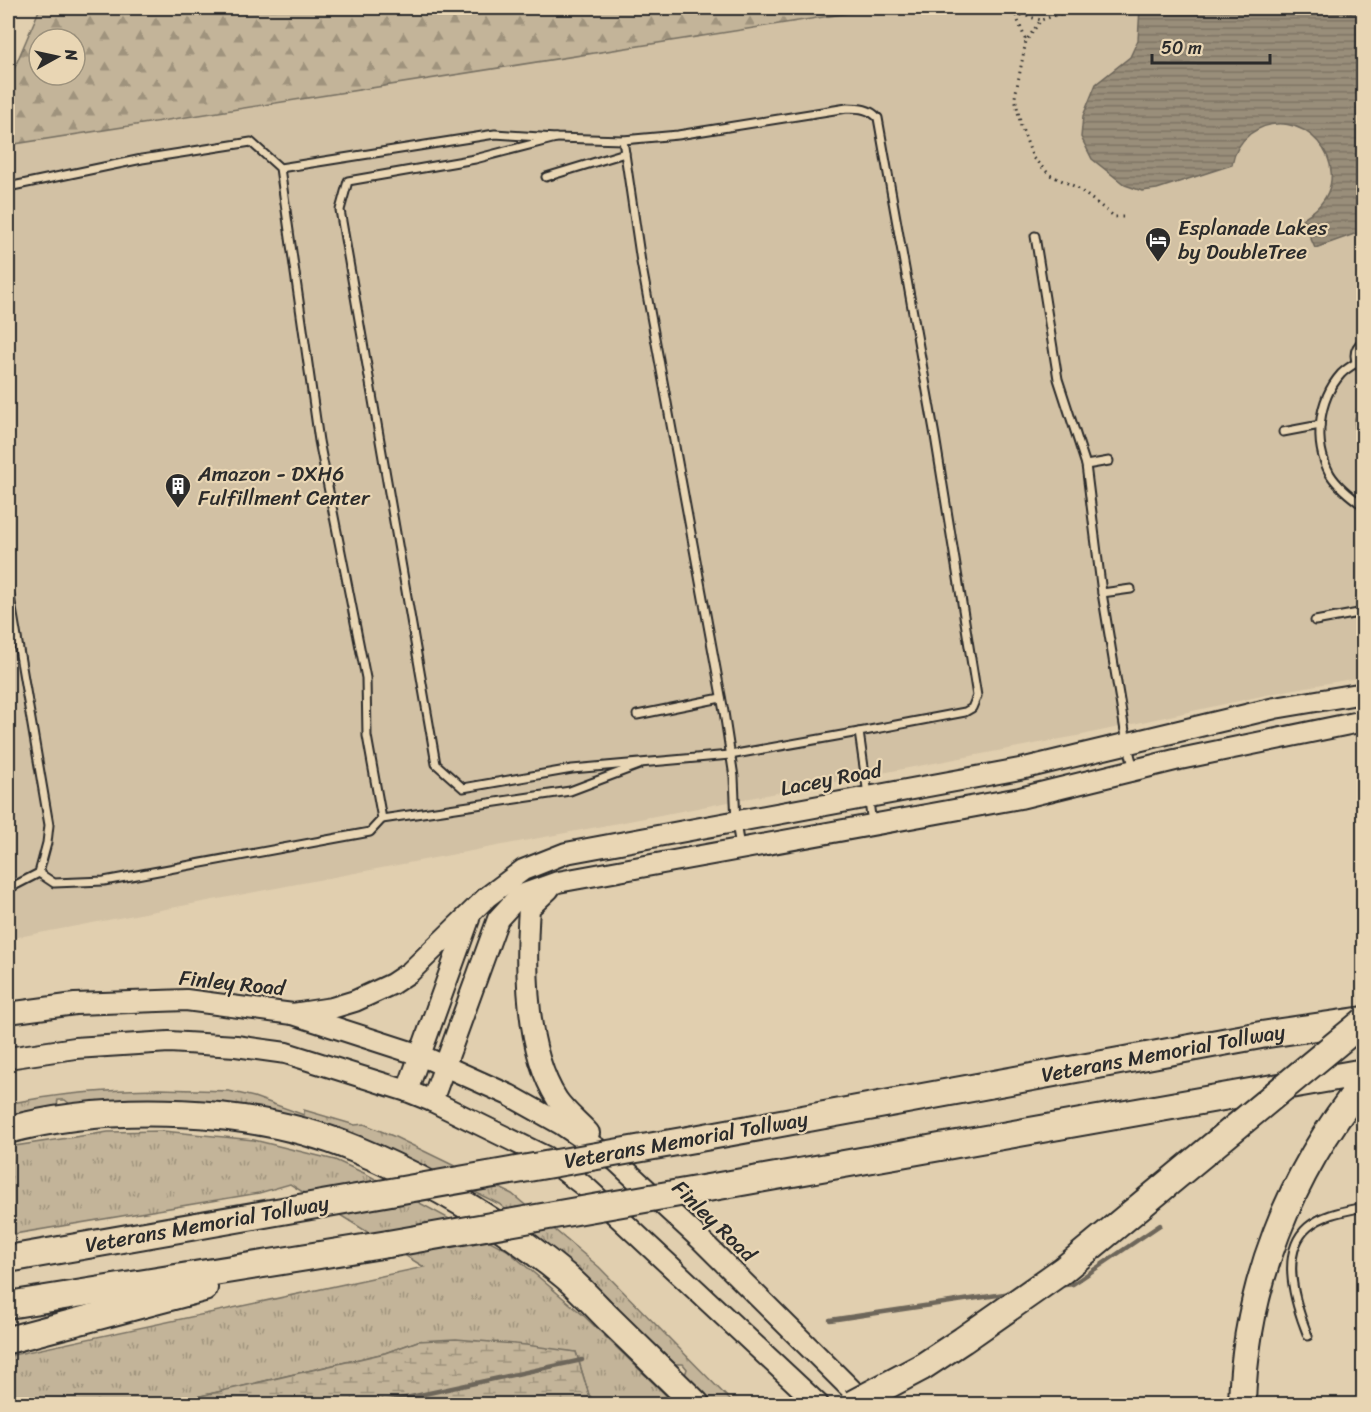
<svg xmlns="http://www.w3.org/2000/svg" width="1371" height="1412" viewBox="0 0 1371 1412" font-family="Sriracha,sans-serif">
<defs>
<pattern id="grass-tufts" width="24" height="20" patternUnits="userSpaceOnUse" patternTransform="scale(1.5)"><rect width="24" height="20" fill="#c3b499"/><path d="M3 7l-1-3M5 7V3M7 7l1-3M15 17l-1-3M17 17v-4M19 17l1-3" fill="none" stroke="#9f937d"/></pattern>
<pattern id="forest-firs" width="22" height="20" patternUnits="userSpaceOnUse" patternTransform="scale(1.5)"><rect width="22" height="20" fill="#c3b499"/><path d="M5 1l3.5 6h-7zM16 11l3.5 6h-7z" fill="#9f937d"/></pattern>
<pattern id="wetland-marsh" width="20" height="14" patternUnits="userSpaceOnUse" patternTransform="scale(1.5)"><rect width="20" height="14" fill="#c3b499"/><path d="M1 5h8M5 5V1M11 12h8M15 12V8" fill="none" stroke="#9f937d"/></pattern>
<pattern id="water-rules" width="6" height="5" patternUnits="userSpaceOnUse" patternTransform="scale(1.5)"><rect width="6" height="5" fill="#998e7a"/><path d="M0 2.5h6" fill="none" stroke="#7d7464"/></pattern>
</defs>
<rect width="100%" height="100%" fill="#e1cfaf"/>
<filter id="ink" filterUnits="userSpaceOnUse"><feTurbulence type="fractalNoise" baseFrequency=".0167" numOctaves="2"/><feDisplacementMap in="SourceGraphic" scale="12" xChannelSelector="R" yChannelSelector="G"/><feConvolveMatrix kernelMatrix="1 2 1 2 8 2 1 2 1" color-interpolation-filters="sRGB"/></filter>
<g filter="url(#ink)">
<polygon fill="#d2c1a4" points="881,8 1363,8 1363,677 1294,689 1082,735 8,939 8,145"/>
<g fill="url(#grass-tufts)" stroke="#777062" stroke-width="1.5">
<path d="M160,1089L229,1091L254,1097L304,1115V1110L355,1125L364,1124L393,1136L512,1194L599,1267L734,1404H715L685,1375L687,1369L683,1364H675L585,1276L499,1204L386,1148L336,1131L71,1105L65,1100H58L57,1107L8,1116V1104C59,1093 107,1090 160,1089Z"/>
<polygon points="163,1131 254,1140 335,1160 366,1174 507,1250 583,1315 675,1404 597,1404 589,1395 576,1352 418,1341 385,1353 166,1404 8,1404 8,1356 424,1267 290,1184 259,1193 8,1235 8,1147 108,1132"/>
</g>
<path fill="url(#forest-firs)" stroke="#777062" stroke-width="1.5" fill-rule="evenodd" d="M40,8H881L8,145V83ZM39,39H75V75H39Z"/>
<polygon fill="url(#wetland-marsh)" stroke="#777062" stroke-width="1.5" points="456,1339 526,1345 576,1352 589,1395 597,1404 166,1404 385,1353 418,1341"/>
<g fill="url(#water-rules)" stroke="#6d665a" stroke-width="1.5">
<path d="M1140,8H1341L1344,11L1351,13L1356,8H1363V231L1315,248L1302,219C1307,215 1313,212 1317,208C1359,166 1300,98 1250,134C1240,142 1234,153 1232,165L1157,189L1142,191L1125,185L1092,159L1081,137L1083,116L1096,84L1130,57L1138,40Z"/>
<path d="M1363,390V451C1349,427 1355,415 1363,390Z"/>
</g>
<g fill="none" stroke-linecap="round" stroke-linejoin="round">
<g stroke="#6d665a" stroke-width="4.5">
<polyline points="1058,1286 1073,1284 1160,1225"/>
<polyline points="830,1320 1011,1293"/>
<polyline points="378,1404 582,1360"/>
</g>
<g stroke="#2b2b2b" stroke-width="11">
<g id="service">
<polyline points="556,138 475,159 348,181 340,210 436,764 463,788 572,769 730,755 859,732"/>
<polyline points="280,168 495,134 556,138 623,140"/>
<polyline points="546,177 625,153"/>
<polyline points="8,187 142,159 251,142 280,168 319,441 366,678 367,736 382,819 370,832 104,881 54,883 39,873"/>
<polyline points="1035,236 1058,379 1086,465 1102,593 1127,743 1134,769"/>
<path d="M1364,340C1352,349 1352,362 1364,370"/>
<path d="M1356,363C1351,366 1345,370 1341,374C1318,400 1313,443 1330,474C1338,487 1351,497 1364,506"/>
<polyline points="1283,432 1320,425"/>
<polyline points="1086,465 1109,461"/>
<polyline points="8,585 49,825 47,843 39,873 8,889"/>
<polyline points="1102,593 1131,589"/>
<polyline points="1315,621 1364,612"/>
<polyline points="637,715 721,698"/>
<polyline points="382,819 570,791 639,765"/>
<path d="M740,847L736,823L734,777L724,712L641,262L623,140L678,135L847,108C860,108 870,109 878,118L935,436L977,696L972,708L965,712L859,732L872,823"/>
<path d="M1308,1336C1296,1306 1278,1253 1308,1227C1323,1214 1345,1211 1364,1207"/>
</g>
</g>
<g stroke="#2b2b2b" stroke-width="24">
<g id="secondary">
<path d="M549,889L529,908C525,966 525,1049 557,1099C565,1111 579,1122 589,1133"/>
<polyline points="8,1013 75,1004 186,1000 293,1014 420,1055 509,1095 561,1124 616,1161 701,1240 866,1404"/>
<polyline points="293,1014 332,1008 355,1001 392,984 410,972 487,897 523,870 566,853 1025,768 1275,708 1364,693"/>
<polyline points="8,1058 75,1048 169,1042 236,1046 286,1053 407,1091 432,1101 546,1157 588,1189 818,1404"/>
<polyline points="407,1091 469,919"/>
<polyline points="432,1101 498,919 519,896 558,882 1020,798 1175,760 1364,721"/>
</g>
</g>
<g stroke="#2b2b2b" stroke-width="30">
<g id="motorway">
<path d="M8,1130C111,1102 255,1107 355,1149C430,1180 501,1223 564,1275C580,1288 594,1304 609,1319C638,1347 667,1376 696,1404"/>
<path id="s1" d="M694,1139L1261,1035L1364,1020"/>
<polyline points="759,1179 1364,1072"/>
<polyline points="8,1259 322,1204"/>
<polyline points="8,1305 388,1244"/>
<polyline points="8,1340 204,1288"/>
<path d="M1242,1404C1245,1287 1290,1173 1364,1082"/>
</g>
</g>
<g stroke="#2b2b2b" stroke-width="3" stroke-dasharray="1.5 4.5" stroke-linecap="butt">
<polyline points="1007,8 1015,13 1026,41"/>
<polyline points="1078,8 1041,20 1026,41 1015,97 1021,126 1033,158 1050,175 1076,187 1115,217 1124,217"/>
<polyline points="1015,13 1041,20"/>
</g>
<use href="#service" stroke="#e9d6b4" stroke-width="7"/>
<use href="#secondary" stroke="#e9d6b4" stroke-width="20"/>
<use href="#motorway" stroke="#e9d6b4" stroke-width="26"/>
<g stroke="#2b2b2b" stroke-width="30" stroke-linecap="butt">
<g id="motorway-bridge">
<polyline points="322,1204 694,1139"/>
<polyline points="388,1244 759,1179"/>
<polyline points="852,1404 922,1367 963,1340 1063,1270 1364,1021"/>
</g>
</g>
<use href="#motorway-bridge" stroke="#e9d6b4" stroke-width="26"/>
</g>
</g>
<defs>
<g id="hotel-pin" transform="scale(1.35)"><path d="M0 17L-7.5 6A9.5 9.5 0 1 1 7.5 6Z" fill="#2b2b2b" stroke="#e9d6b4"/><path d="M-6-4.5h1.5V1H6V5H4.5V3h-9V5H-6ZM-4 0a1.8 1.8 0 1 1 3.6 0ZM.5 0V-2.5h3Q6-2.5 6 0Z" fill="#fff"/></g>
<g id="building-pin" transform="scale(1.35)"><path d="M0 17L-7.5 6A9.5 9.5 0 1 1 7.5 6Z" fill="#2b2b2b" stroke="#e9d6b4"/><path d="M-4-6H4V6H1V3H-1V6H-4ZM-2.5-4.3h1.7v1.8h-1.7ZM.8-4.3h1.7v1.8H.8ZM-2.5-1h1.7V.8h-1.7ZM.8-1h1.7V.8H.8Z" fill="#fff"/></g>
</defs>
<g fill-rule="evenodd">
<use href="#hotel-pin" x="1158" y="240"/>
<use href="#building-pin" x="178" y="486"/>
</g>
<g text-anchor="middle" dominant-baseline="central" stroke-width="4.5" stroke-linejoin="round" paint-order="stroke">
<g font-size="21" fill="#2b2b2b" stroke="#e9d6b4" text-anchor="start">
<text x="1178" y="228">Esplanade Lakes<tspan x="1178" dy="24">by DoubleTree</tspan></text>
<text x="198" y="474">Amazon - DXH6<tspan x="198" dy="24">Fulfillment Center</tspan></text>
</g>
<g font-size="21" fill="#2b2b2b" stroke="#e9d6b4">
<text transform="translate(831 779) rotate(-11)">Lacey Road</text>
<text transform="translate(232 983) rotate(6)">Finley Road</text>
<text stroke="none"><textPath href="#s1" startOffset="477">Veterans Memorial Tollway</textPath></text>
<text transform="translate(686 1140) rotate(-10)">Veterans Memorial Tollway</text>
<text transform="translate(714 1221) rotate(44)">Finley Road</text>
<text transform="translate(207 1224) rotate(-10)">Veterans Memorial Tollway</text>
</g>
</g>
<rect width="1371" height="1412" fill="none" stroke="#e9d6b4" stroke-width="30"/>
<rect x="15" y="15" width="1341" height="1382" fill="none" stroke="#2b2b2b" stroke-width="2" filter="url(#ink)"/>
<g transform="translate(57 57) rotate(82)"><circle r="28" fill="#e9d6b4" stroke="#9d927d" stroke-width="1.5"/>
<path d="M0-4.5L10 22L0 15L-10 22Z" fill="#2b2b2b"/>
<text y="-9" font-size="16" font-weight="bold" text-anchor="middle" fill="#2b2b2b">N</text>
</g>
<path d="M1152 54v9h118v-9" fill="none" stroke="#2b2b2b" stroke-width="3"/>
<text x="1161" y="54" font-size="18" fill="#2b2b2b" stroke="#e9d6b4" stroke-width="4.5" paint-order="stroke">50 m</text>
</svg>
